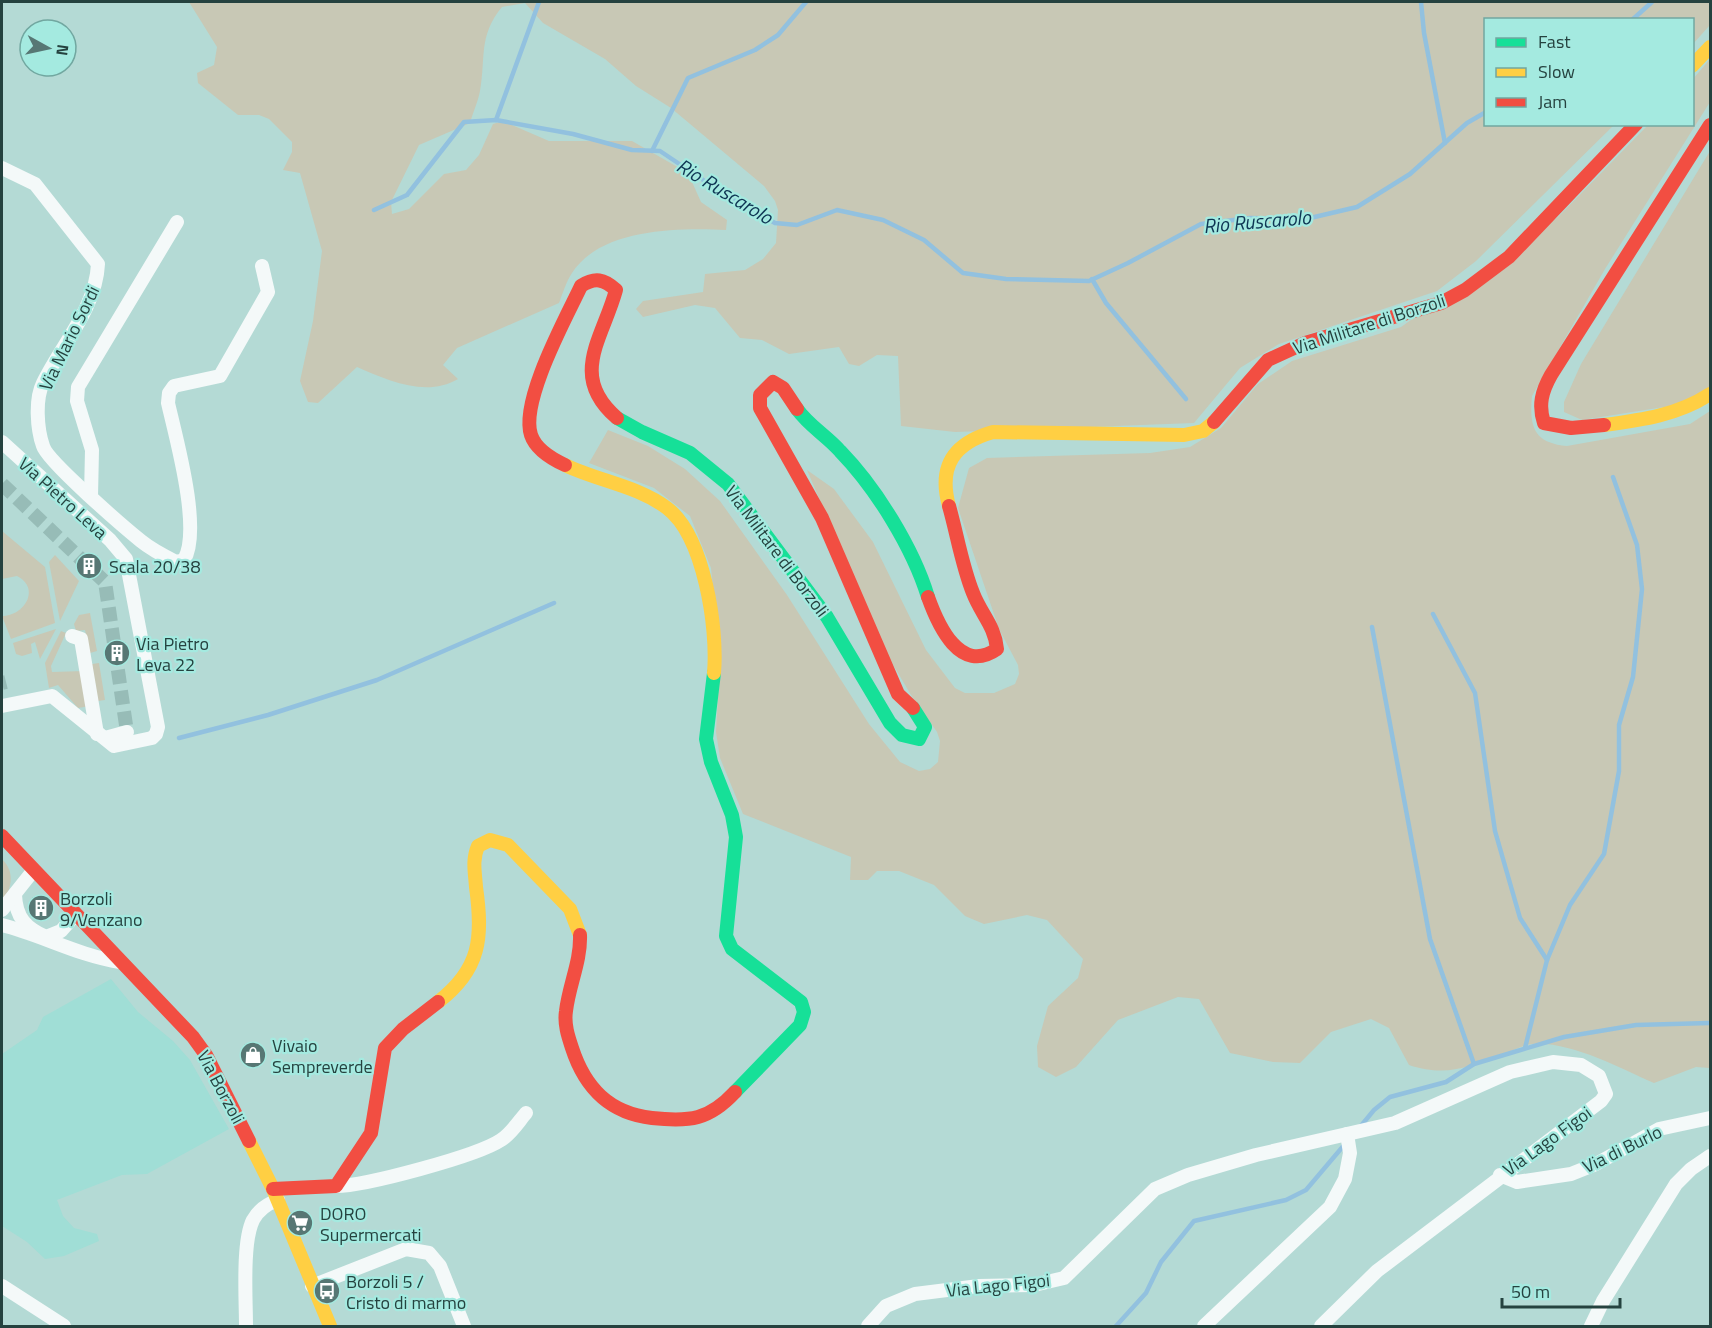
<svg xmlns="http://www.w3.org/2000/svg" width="1712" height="1328" viewBox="0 0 1712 1328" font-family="'Titillium Web',sans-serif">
<rect width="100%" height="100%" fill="#b4dad5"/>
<polygon fill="#a0ded6" points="111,979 138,1012 173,1041 190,1060 229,1129 147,1174 122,1175 57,1200 63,1216 74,1228 97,1234 99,1241 64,1256 45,1259 27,1242 2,1226 2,1054 37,1030 43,1017"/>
<g fill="#c8c8b5">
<path d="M189,2H1710V25L1693,44L1692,20H1486V124L1614,125L1476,261L1437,291L1279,344L1240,368L1194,423L955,432L901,426L898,356L877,355L859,366L849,364L839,347L789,354L762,340L740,338L715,308L695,305L643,317L636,309L643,301L703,292L705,274L745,270L763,259L776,243L778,210L775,201L764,186L671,108L636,86L605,59L543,23L525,3L502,7C478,36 486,58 480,91C478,102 473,112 470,123L419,145L391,202L392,214L409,209L444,174L466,170L479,155L493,124L503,121L549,141H632L688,173L701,202L727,220L726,230C679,228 601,228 572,273C566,282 563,293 559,303L457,348L443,365L458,379C426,398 387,380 357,367L318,403L308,402L300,381L313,321L322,251L300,173L283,170L292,152V142L269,119L259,115H238L198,83L197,73L214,65L217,47Z"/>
<path d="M1710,59V102L1605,269L1532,396C1529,427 1534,443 1567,446L1690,424L1710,411V1068L1696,1067L1654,1083C1619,1068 1571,1041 1532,1044C1523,1045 1514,1050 1506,1053C1469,1066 1448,1078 1409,1065L1389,1028L1371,1019L1331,1032L1300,1063L1273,1062L1230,1053L1199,999L1178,997L1118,1020L1076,1067L1056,1077L1038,1067L1037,1046L1048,1006L1078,978L1083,959L1047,920L1027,915L984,924L965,916L934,885L899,871H877L868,880H850L851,857L743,814L720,758L716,732L720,661L711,568L690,516L654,488L589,463L608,430L648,446L685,469L720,501L787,595L869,724L900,762L919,771L930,769L938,762L940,741L937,732L911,695L882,646L807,470L834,489L873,542L926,650L955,688L965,693H994L1015,684L1019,674L1018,665L999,629L958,508L969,468L987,458L1150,453L1190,447L1221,428L1258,384L1292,361L1401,327L1558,217L1648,125L1692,124L1693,79Z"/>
<polygon points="1710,151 1710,388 1689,403 1582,420 1564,412 1564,402 1581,364"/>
<path d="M2,531L45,567L55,623L11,639L2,616C25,616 41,588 17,576L2,579Z"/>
<polygon points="55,555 79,581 60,621 49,562"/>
<polygon points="90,613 97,651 90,653 85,630 76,631 74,624 79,615"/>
<polygon points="56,629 40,659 35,642 31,644 32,653 22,656 16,654 13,643"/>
<polygon points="61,631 66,633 51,666 52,672 84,671 90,706 78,708 58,685 49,688 45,663"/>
<polygon points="99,663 105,700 98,701 92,664"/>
<path d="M2,859C16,873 11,889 2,904Z"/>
</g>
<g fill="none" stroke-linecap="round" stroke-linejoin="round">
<g stroke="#92c1df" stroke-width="4.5">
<polyline points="1421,2 1424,33 1445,143"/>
<polyline points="1632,20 1652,2"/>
<polyline points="496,120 539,2"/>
<polyline points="652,151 688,78 755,50 778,35 806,2"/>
<polyline points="374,210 407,195 464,122 496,120 573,134 632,150 660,151 730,198 775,223 797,225 837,210 883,220 924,240 963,273 1006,279 1089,281 1128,263 1201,224 1250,218 1306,219 1357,207 1410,174 1467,123 1486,112"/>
<polyline points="1092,279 1106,303 1186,399"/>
<polyline points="1433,614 1475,693 1495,831 1520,918 1547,960"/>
<polyline points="1372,627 1430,939 1474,1064"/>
<polyline points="179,738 268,715 377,680 554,603"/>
<polyline points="1525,1048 1547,960 1570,905 1604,854 1619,771 1619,725 1633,677 1642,589 1637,545 1613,477"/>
<polyline points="1360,1127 1374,1110 1390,1097 1446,1082 1474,1064 1564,1037 1636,1025 1710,1023"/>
<polyline points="1116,1326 1146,1293 1161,1262 1194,1221 1286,1200 1306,1190 1345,1144"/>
</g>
<g stroke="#97bcb7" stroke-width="14" stroke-dasharray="14 7" stroke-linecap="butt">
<polyline points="2,484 105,582 127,732"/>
<polyline points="2,683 6,682"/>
</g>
<g stroke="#f4f9f9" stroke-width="14">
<path d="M2,168L35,184L98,264C96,308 62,344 43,383C35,399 37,429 43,446C47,461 125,528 141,541C152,550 164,556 176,562L184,560C202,530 176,438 168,403L169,393L174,386L220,376L268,292L262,266"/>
<polyline points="2,442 110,540 126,559 158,727 156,734 152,738 114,746 52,696 2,706"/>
<polyline points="91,496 92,450 77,401 78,387 177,222"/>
<polyline points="72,636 81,639 97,734"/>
<polyline points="105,738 127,732"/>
<path d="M15,895C16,918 26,928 46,937L61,931L75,915"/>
<polyline points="2,910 33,871"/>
<path d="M2,925C42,935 79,956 120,962"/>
<polyline points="1500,1175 1517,1182 1571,1174 1596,1164 1659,1129 1710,1118"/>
<path d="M336,1186C365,1186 477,1156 501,1140C511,1134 519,1121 526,1113"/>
<polyline points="2,1286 64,1326"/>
<polyline points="312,1286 406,1249 429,1253 440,1266 464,1326"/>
<path d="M246,1326C246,1300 242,1242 253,1220C259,1209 267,1204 278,1200"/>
<polyline points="868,1326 886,1306 915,1294 979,1286 1034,1285 1064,1278 1155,1189 1188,1175 1256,1155 1395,1123 1510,1072 1553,1062 1581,1065 1599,1076 1606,1094 1601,1101 1377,1271 1321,1326"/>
<polyline points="1204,1326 1330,1207 1345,1179 1350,1153 1347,1134"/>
<polyline points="1591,1326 1603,1301 1676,1184 1691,1169 1710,1156"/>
</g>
<g stroke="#16e098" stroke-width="14">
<path d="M797,409C809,426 827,436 840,451C876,488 913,548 928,597"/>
<polyline points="617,418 642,432 690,453 728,484 827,617 890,723 902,735 919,739 925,727 913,708"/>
<polyline points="714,673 706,739 711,762 732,815 736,837 726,936 732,949 801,1002 804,1012 800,1025 735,1092"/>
</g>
<g stroke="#ffcf43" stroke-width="14">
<polyline points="1692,66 1710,47"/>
<path d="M1604,425C1642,420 1678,415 1710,394"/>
<path d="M565,465C598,481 638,486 667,508C704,536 718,628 714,673"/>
<path d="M949,506C938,466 954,443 993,432L1184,435L1203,431L1214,422"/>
<path d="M438,1002C481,969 483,937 476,887C475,872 472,860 478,846L490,840L508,845L570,909L580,935"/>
<polyline points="249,1141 273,1189 330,1326"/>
</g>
<g stroke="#f24e42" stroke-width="14">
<polyline points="797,409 783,388 773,382 760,395 760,408 822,518 898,694 913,708"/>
<polyline points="1214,422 1268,360 1305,343 1441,303 1465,290 1509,257 1636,124"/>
<path d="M1604,425L1571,428L1544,423C1538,405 1542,391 1551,375L1710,125"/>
<path d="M565,465C552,459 536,450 531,435C520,401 566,318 581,286C595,277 604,279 616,290C603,338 568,376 617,418"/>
<path d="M928,597C938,625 960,675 997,649C995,626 981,614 973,593C962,566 957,534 949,506"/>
<polyline points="2,836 193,1037 206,1055 249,1141"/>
<path d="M580,935C581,961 569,985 566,1011C564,1024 568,1036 572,1048C585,1088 609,1113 652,1118C690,1122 709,1120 735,1092"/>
<polyline points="273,1189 336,1186 371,1133 385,1048 403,1029 438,1002"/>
</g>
</g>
<defs>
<g id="building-disc" transform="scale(1.35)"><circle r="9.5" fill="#577774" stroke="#a4eae0"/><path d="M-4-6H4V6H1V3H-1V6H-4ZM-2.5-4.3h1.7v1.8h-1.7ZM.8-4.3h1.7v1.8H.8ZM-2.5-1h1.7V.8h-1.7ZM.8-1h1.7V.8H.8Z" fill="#fff"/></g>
<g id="shop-disc" transform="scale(1.35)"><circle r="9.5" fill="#577774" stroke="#a4eae0"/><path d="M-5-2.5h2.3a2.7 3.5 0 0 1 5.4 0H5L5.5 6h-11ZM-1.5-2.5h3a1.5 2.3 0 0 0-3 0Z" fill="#fff"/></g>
<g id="supermarket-disc" transform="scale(1.35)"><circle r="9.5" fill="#577774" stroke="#a4eae0"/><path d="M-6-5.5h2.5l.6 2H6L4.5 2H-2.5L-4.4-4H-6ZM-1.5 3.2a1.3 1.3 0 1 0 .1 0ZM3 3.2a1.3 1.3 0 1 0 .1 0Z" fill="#fff"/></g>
<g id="bus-disc" transform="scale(1.35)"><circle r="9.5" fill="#577774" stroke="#a4eae0"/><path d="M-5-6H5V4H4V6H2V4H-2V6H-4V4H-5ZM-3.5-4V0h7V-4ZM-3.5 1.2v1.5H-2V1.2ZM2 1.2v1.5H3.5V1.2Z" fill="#fff"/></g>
</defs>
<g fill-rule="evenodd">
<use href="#building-disc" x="89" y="566"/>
<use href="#building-disc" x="117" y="653"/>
<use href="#building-disc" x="41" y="908"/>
<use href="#shop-disc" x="253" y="1055"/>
<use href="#supermarket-disc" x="300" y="1223"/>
<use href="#bus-disc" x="327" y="1291"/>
</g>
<g text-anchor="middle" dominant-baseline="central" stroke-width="4.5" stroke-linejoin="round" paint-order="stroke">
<g font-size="18" fill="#25423f" stroke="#a4eae0">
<text transform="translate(1369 324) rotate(-18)">Via Militare di Borzoli</text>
<text transform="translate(69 338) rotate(-64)">Via Mario Sordi</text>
<text transform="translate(63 498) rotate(42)">Via Pietro Leva</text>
<text transform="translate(777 551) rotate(53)">Via Militare di Borzoli</text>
<text transform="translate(221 1087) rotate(62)">Via Borzoli</text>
<text transform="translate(1547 1141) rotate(-36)">Via Lago Figoi</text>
<text transform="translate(1622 1149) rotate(-26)">Via di Burlo</text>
<text transform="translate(998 1285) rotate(-6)">Via Lago Figoi</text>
</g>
<g font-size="18" fill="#25423f" stroke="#a4eae0" text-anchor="start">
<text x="109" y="566">Scala 20/38</text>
<text x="136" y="643">Via Pietro<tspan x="136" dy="21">Leva 22</tspan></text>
<text x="60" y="898">Borzoli<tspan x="60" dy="21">9/Venzano</tspan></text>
<text x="272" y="1045">Vivaio<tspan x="272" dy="21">Sempreverde</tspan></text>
<text x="320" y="1213">DORO<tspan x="320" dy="21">Supermercati</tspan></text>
<text x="346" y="1281">Borzoli 5 /<tspan x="346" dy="21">Cristo di marmo</tspan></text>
</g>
<g font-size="20" font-style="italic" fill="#0e3553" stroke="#a4eae0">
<text transform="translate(725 191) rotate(31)">Rio Ruscarolo</text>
<text transform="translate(1257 221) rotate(-5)">Rio Ruscarolo</text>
</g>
</g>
<rect width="1712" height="1328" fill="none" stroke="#25423f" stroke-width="6"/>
<rect x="1484" y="18" width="210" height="108" fill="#a4eae0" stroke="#71a7a0" stroke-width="1.5"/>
<rect x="1496" y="38" width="30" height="9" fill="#16e098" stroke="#71a7a0" stroke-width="1.5"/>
<text x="1538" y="48" font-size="18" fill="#25423f">Fast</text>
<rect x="1496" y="68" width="30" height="9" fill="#ffcf43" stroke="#71a7a0" stroke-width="1.5"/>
<text x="1538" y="78" font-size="18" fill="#25423f">Slow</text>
<rect x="1496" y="98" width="30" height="9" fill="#f24e42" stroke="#71a7a0" stroke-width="1.5"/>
<text x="1538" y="108" font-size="18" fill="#25423f">Jam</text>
<g transform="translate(48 48) rotate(98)"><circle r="28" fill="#a4eae0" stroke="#71a7a0" stroke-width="1.5"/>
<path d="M0-4.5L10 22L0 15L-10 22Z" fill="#577774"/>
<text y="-9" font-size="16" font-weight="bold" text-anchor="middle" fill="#25423f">N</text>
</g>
<path d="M1502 1298v9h118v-9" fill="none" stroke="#25423f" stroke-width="3"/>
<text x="1511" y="1298" font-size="18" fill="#25423f" stroke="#a4eae0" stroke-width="4.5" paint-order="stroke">50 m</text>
</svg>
